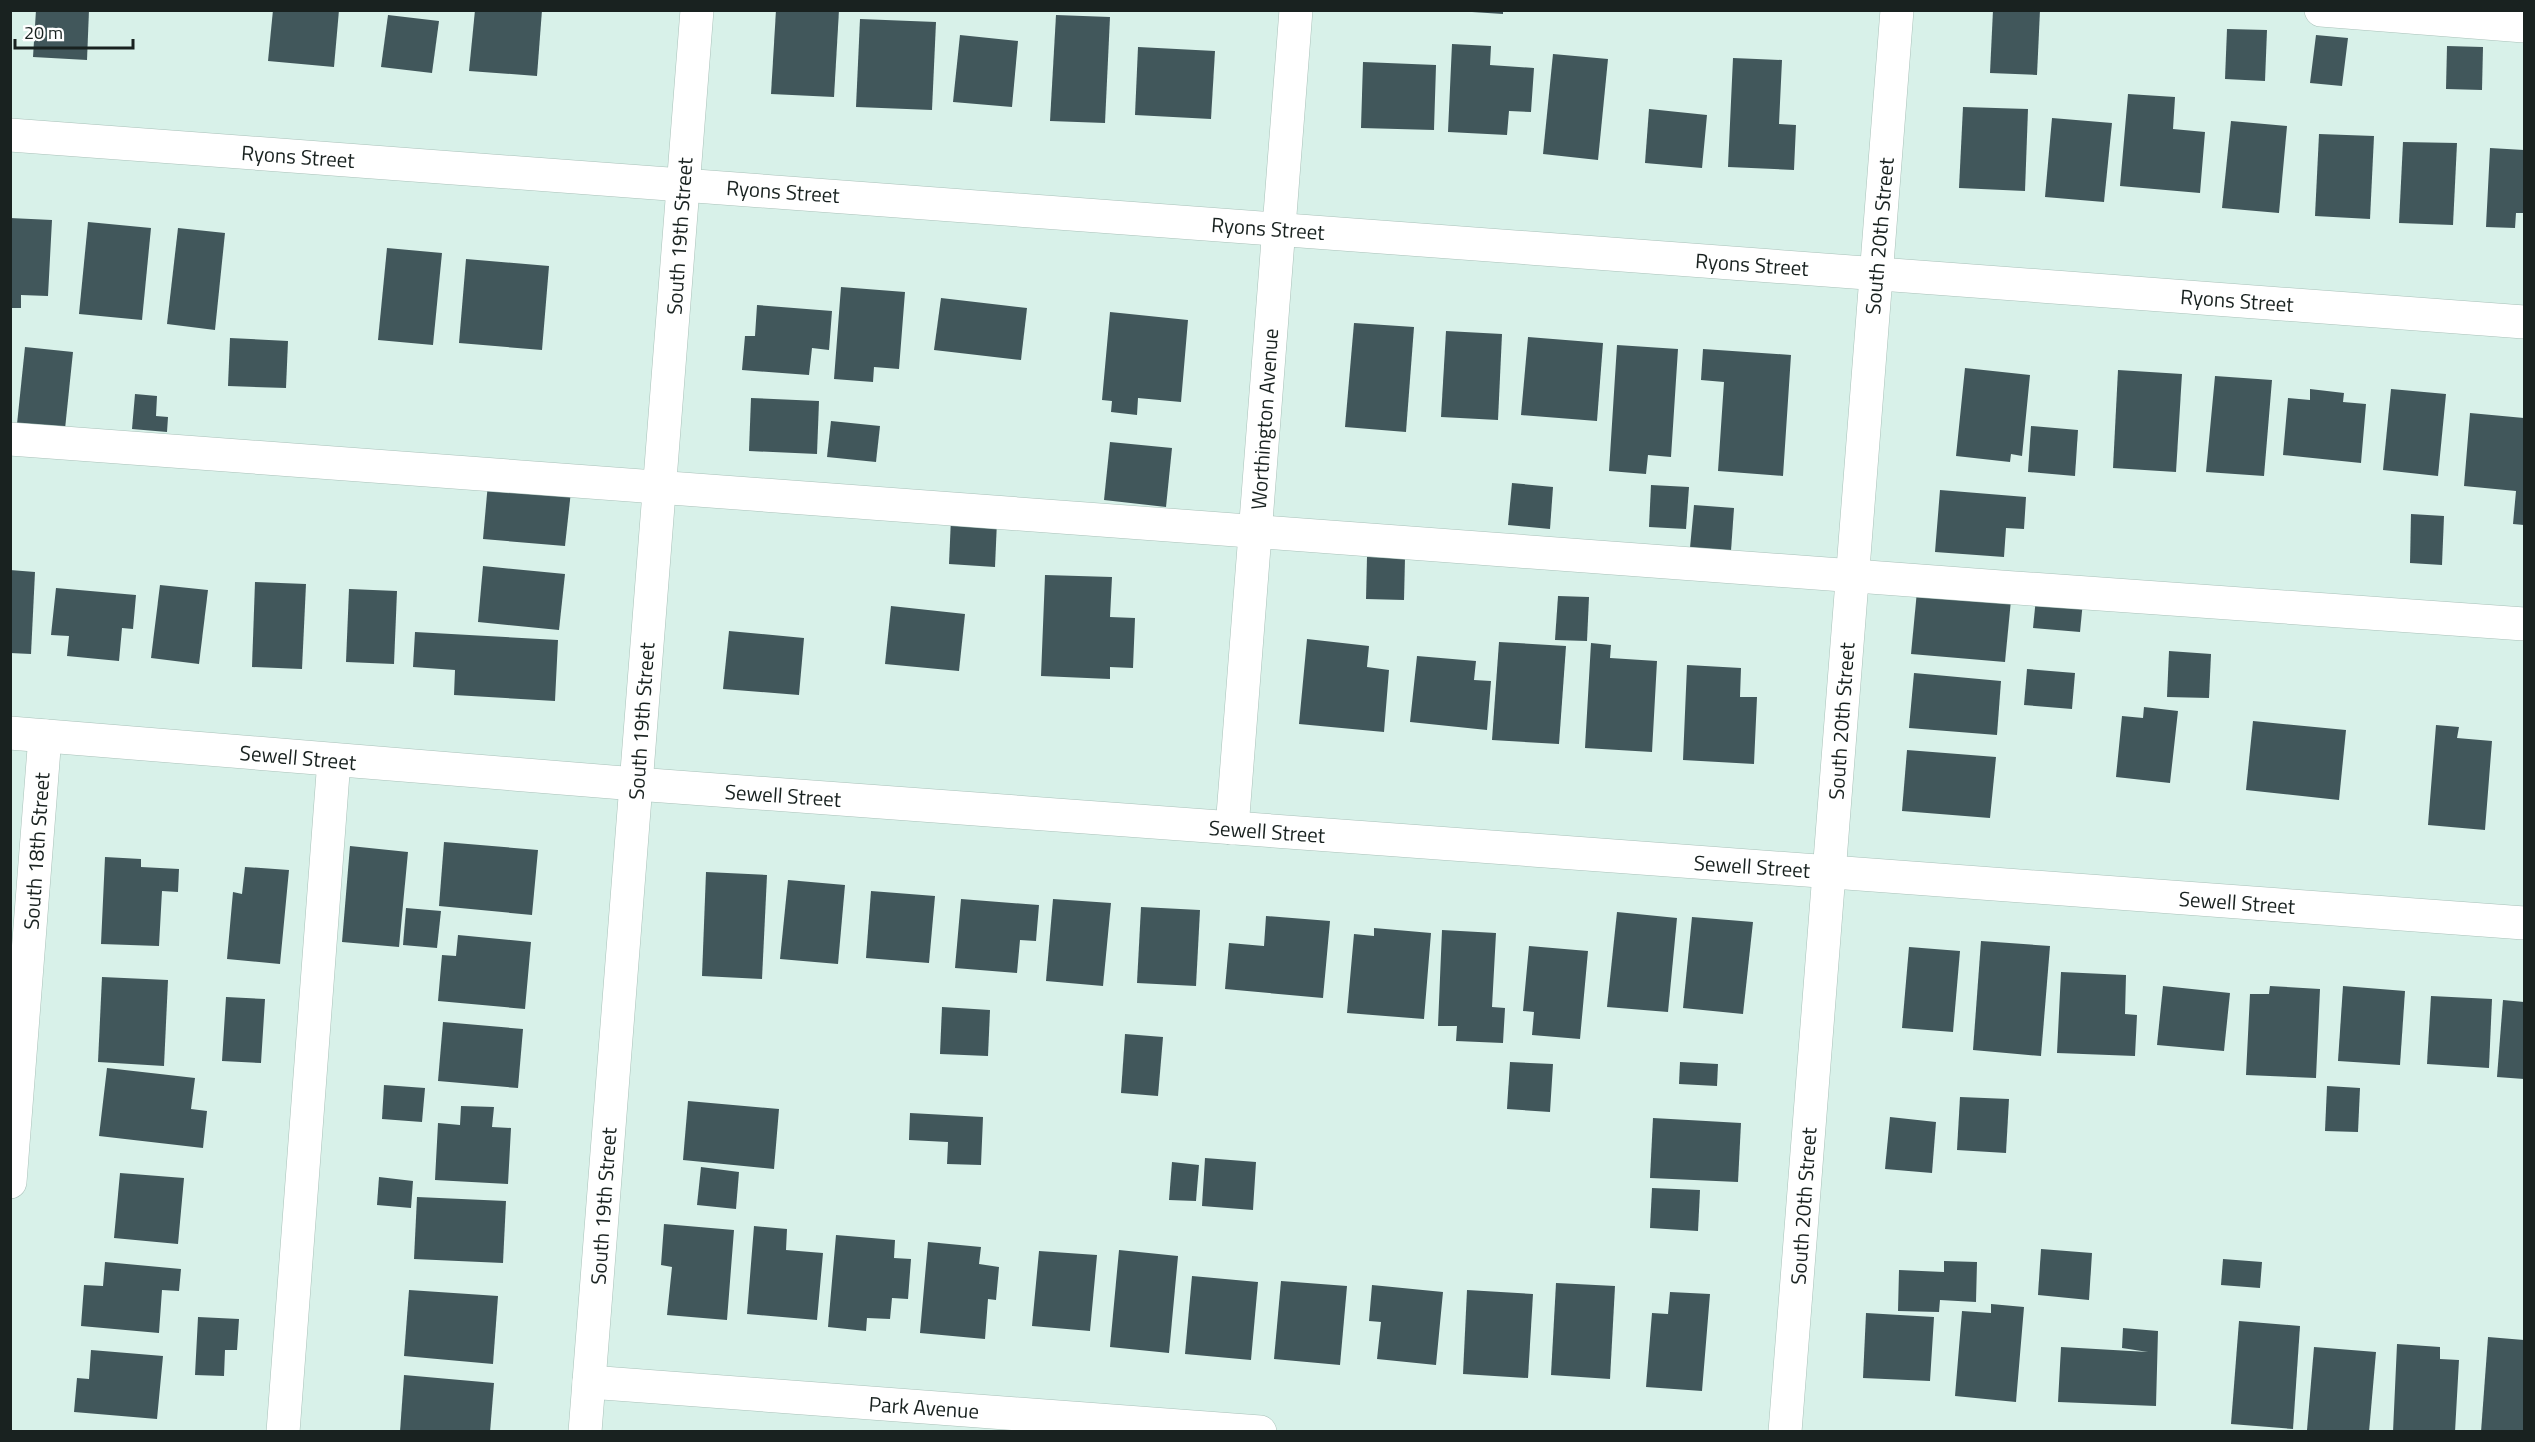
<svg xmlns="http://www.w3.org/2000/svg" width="2535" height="1442" viewBox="0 0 2535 1442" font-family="'Titillium Web',sans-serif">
<rect width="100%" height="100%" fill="#d8f1e9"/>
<g fill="#41575b">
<polygon points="36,10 89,10 87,60 33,57"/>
<polygon points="273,10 339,10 334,67 268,61"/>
<polygon points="475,10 542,10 537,76 469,71"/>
<polygon points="776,10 839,10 834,97 771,94"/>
<polygon points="1472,10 1503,10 1503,14 1472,12"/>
<polygon points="1993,10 2040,10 2037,75 1990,73"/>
<polygon points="388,15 439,21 432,73 381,67"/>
<polygon points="1056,15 1110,17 1105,123 1050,121"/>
<polygon points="860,19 936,22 932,110 856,107"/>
<polygon points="2227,29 2267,30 2265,81 2225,79"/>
<polygon points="960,35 1018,41 1012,107 953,102"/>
<polygon points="2316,35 2348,38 2342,86 2310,83"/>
<polygon points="1452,44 1491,46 1490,65 1534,68 1531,112 1509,111 1507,135 1448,132"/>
<polygon points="2447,46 2483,47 2482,90 2446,89"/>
<polygon points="1138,47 1215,51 1211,119 1135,115"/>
<polygon points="1553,54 1608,59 1598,160 1543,154"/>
<polygon points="1733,58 1782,60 1779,124 1796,125 1794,170 1728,167"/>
<polygon points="1363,62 1436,65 1434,130 1361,128"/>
<polygon points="2128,94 2175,97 2173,129 2205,132 2200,193 2120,186"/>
<polygon points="1963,107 2028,109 2025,191 1959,188"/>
<polygon points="1649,109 1707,115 1702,168 1645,163"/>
<polygon points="2052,118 2112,123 2104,202 2045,197"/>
<polygon points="2231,121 2287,126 2279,213 2222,208"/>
<polygon points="2319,134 2374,136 2370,219 2315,216"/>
<polygon points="2403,142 2457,143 2453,225 2399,223"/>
<polygon points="2490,148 2524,150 2524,213 2516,213 2515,228 2486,227"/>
<polygon points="10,218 52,220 48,296 21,295 21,308 10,308"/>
<polygon points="88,222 151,228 142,320 79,314"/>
<polygon points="178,228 225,233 215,330 167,324"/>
<polygon points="387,248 442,253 433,345 378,340"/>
<polygon points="466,259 549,266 542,350 459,343"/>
<polygon points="841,287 905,292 899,369 874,367 873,382 834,379"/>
<polygon points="941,298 1027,308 1021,360 934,350"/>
<polygon points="757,305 832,311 829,350 812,348 809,375 742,370 745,336 755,336"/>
<polygon points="1110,312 1188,320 1181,402 1138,398 1137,415 1111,412 1112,401 1102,400"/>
<polygon points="1354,323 1414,327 1406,432 1345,427"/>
<polygon points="1446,331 1502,334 1498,420 1441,417"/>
<polygon points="1528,337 1603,343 1597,421 1521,415"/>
<polygon points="230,338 288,341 286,388 228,386"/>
<polygon points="1617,345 1678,349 1671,457 1648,455 1646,474 1609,471"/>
<polygon points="25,347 73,352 65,429 17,424"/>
<polygon points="1703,349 1791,355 1783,476 1718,471 1724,382 1701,380"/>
<polygon points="1965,368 2030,375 2022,456 2011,454 2010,462 1956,456"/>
<polygon points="2118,370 2182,374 2176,472 2113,468"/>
<polygon points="2215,376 2272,380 2264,476 2206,472"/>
<polygon points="2310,389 2344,393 2343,402 2366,404 2361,463 2283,455 2288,398 2310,400"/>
<polygon points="2391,389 2446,394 2438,476 2383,470"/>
<polygon points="135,394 157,396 156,416 168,417 167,432 132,429"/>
<polygon points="751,398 819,401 817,454 749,451"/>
<polygon points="2470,413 2524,418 2524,525 2513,524 2516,491 2464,486"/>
<polygon points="831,421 880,426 876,462 827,457"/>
<polygon points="2031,426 2078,430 2075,476 2028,472"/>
<polygon points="1110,442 1172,448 1166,507 1104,500"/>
<polygon points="488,483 571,491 565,546 483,539"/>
<polygon points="1512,483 1553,487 1550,529 1508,525"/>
<polygon points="1651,485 1689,487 1686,529 1649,527"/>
<polygon points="1940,490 2026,497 2024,529 2006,528 2004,557 1935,552"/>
<polygon points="1694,505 1734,508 1731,551 1690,548"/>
<polygon points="2411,514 2444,516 2442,565 2410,563"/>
<polygon points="951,518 997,521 995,567 949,564"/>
<polygon points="1367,557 1405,558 1404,600 1366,599"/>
<polygon points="483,566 565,574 559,630 478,622"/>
<polygon points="10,570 35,572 31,654 10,653"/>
<polygon points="1045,575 1112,577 1110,617 1135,618 1133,668 1110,667 1110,679 1041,676"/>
<polygon points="255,582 306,584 302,669 252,667"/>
<polygon points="160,585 208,590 199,664 151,658"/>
<polygon points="56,588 136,595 133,629 122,628 119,661 67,656 69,636 51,635"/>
<polygon points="349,589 397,591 394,664 346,662"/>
<polygon points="1917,591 2011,600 2005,662 1911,654"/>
<polygon points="1558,596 1589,597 1587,641 1555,640"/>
<polygon points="2036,598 2083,601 2080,632 2033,628"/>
<polygon points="891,606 965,614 959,671 885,664"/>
<polygon points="729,631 804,638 799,695 723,689"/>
<polygon points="415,632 558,640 555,701 454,695 455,670 413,667"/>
<polygon points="1307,639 1369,646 1367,667 1389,670 1384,732 1299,724"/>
<polygon points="1499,642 1566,646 1559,744 1492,740"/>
<polygon points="1591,643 1611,645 1610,658 1657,661 1652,752 1585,748"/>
<polygon points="2169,651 2211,654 2209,698 2167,697"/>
<polygon points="1417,656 1476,661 1474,680 1491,681 1487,730 1410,722"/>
<polygon points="1687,665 1741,668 1740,697 1757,697 1754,764 1683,760"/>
<polygon points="2027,669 2075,673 2072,709 2024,705"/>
<polygon points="1914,673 2001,681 1997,735 1909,728"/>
<polygon points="2144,707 2178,711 2170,783 2116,777 2122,716 2143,718"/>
<polygon points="2253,721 2346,730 2339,800 2246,790"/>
<polygon points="2436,725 2459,727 2457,738 2492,741 2485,830 2428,825"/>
<polygon points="1907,750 1996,757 1990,818 1902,811"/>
<polygon points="444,842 538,850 532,915 439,906"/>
<polygon points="350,846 408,852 399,947 342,942"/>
<polygon points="105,857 141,859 141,867 179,869 178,892 162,891 159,946 101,944"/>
<polygon points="245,867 289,870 280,964 227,959 233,892 242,894"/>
<polygon points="706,872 767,875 762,979 702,976"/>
<polygon points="788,880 845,885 838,964 780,959"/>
<polygon points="871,891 935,896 929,963 866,958"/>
<polygon points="961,899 1039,905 1036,941 1020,940 1017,973 955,968"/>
<polygon points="1053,899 1111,903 1103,986 1046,981"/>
<polygon points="1141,907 1200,910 1196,986 1137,983"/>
<polygon points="406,908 441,911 437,948 403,945"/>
<polygon points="1617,912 1677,918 1668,1012 1607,1007"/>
<polygon points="1266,916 1330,921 1323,998 1225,989 1229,943 1264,946"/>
<polygon points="1692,917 1753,922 1743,1014 1683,1008"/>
<polygon points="1374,928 1431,933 1424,1019 1347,1013 1354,934 1374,936"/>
<polygon points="1442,930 1496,933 1492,1007 1505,1008 1503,1043 1456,1041 1457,1026 1438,1026"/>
<polygon points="458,935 531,942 525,1009 438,1001 442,955 456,956"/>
<polygon points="1981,941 2050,946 2041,1056 1973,1050"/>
<polygon points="1529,946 1588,951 1580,1039 1532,1035 1534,1012 1523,1011"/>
<polygon points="1909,947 1960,951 1953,1032 1902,1028"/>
<polygon points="2061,972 2126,975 2125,1014 2137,1015 2135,1056 2057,1053"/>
<polygon points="102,977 168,980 164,1066 98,1062"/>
<polygon points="2163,986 2230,993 2224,1051 2157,1045"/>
<polygon points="2270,986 2320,989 2316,1078 2246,1075 2250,994 2269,994"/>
<polygon points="2343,986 2405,991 2400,1065 2338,1061"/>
<polygon points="2431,996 2492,999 2489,1068 2427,1064"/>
<polygon points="226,997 265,999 261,1063 222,1061"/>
<polygon points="2503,1000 2524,1002 2524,1079 2497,1077"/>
<polygon points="942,1007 990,1010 988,1056 940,1054"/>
<polygon points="443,1022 523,1029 518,1088 438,1081"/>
<polygon points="1125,1034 1163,1037 1158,1096 1121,1093"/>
<polygon points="1510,1062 1553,1064 1550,1112 1507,1109"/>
<polygon points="1680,1062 1718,1064 1717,1086 1679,1084"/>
<polygon points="107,1068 195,1078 191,1109 207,1111 203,1148 99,1136"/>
<polygon points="384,1085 425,1088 422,1122 382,1119"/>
<polygon points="2327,1086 2360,1088 2358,1132 2325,1131"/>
<polygon points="1960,1097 2009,1099 2006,1153 1957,1150"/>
<polygon points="688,1101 779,1109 774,1169 683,1160"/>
<polygon points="461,1106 494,1107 492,1127 511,1128 508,1184 435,1180 438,1123 460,1125"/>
<polygon points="910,1113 983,1117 981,1165 947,1164 948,1142 909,1140"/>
<polygon points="1890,1117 1936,1122 1932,1173 1885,1169"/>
<polygon points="1653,1118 1741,1123 1738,1182 1650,1178"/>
<polygon points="1205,1158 1256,1162 1253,1210 1202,1206"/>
<polygon points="1172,1162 1199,1165 1196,1201 1169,1200"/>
<polygon points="701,1167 739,1172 736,1209 697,1205"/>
<polygon points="120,1173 184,1178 178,1244 114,1238"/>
<polygon points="379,1177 413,1181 411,1208 377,1205"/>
<polygon points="1652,1188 1700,1190 1698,1231 1650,1228"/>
<polygon points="417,1197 506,1201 503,1263 414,1259"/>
<polygon points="664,1224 734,1230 727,1320 667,1315 672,1267 661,1265"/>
<polygon points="754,1226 787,1229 786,1250 823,1253 817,1320 747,1314"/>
<polygon points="836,1235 895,1240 894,1258 911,1259 908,1299 892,1298 890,1319 867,1318 866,1331 828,1327"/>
<polygon points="928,1242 981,1247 979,1264 999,1267 996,1300 988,1299 985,1339 920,1333"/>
<polygon points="2041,1249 2092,1253 2089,1300 2038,1295"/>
<polygon points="1119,1250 1178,1256 1169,1353 1110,1347"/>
<polygon points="1039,1251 1097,1255 1090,1331 1032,1326"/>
<polygon points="2223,1259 2262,1262 2260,1288 2221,1285"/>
<polygon points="1944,1261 1977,1262 1976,1302 1940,1300 1939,1312 1898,1311 1899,1270 1944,1272"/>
<polygon points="105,1262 181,1269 179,1291 162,1290 159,1333 81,1326 84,1285 103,1286"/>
<polygon points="1192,1276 1258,1282 1251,1360 1185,1354"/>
<polygon points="1281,1281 1347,1286 1340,1365 1274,1359"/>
<polygon points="1556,1283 1615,1286 1610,1379 1551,1375"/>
<polygon points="1372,1285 1443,1292 1436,1365 1377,1359 1381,1322 1369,1321"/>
<polygon points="409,1290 498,1296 493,1364 404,1356"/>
<polygon points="1467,1290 1533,1294 1528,1378 1463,1374"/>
<polygon points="1670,1292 1710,1294 1702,1391 1646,1387 1652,1313 1668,1314"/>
<polygon points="1991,1304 2024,1307 2016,1402 1955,1396 1962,1311 1991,1313"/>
<polygon points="1866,1313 1934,1317 1930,1381 1863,1378"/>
<polygon points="198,1317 239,1319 237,1350 225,1350 224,1376 195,1375"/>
<polygon points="2239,1321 2300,1326 2293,1429 2231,1424"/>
<polygon points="2123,1328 2158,1331 2156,1406 2058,1402 2061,1347 2148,1352 2122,1348"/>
<polygon points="2488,1337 2524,1340 2524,1432 2481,1432"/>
<polygon points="2397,1344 2440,1347 2440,1359 2459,1360 2455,1432 2393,1432"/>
<polygon points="2314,1347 2376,1352 2369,1432 2307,1430"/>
<polygon points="91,1350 163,1356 157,1419 74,1412 77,1378 89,1379"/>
<polygon points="404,1375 494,1383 490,1432 400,1432"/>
</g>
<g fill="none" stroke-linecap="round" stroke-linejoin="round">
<g stroke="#a9c1b9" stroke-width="34">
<g id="minor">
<polyline points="2321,10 2524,26"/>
<polyline points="10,135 2524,322"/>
<path d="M10,439C849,500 1686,566 2524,624"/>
<polyline points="10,733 636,784 2524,923"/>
<polyline points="1232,828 1296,10"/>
<polyline points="10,1182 45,736"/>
<polyline points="589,1382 1260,1432"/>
<polyline points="283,1432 334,760"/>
<polyline points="585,1432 697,10"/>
<polyline points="1785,1432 1897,10"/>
</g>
</g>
<use href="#minor" stroke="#fff" stroke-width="33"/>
</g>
<g text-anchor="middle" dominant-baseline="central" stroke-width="6" stroke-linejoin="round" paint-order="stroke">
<g font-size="21" fill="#192220" stroke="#fff">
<text transform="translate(298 156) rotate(4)">Ryons Street</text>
<text transform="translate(783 191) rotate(4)">Ryons Street</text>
<text transform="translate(1268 228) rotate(4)">Ryons Street</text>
<text transform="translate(679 236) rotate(-86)">South 19th Street</text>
<text transform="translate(1879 236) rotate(-85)">South 20th Street</text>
<text transform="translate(1752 264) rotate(4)">Ryons Street</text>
<text transform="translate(2237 300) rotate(4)">Ryons Street</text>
<text transform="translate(1264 419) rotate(-86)">Worthington Avenue</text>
<text transform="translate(641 721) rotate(-86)">South 19th Street</text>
<text transform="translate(1841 721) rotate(-86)">South 20th Street</text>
<text transform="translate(298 757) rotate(5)">Sewell Street</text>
<text transform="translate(783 795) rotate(4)">Sewell Street</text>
<text transform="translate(1267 831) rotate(4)">Sewell Street</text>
<text transform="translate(36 851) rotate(-86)">South 18th Street</text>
<text transform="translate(1752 866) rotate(4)">Sewell Street</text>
<text transform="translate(2237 902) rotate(4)">Sewell Street</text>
<text transform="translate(603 1206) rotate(-86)">South 19th Street</text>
<text transform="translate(1803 1206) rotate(-86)">South 20th Street</text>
<text transform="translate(924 1407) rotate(4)">Park Avenue</text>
</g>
</g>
<rect width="2535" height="1442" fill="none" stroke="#192220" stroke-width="24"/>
<path d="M15 39v9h118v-9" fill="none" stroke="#192220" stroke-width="3"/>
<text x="24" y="39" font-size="18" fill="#192220" stroke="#ffffff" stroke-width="4.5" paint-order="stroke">20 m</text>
</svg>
